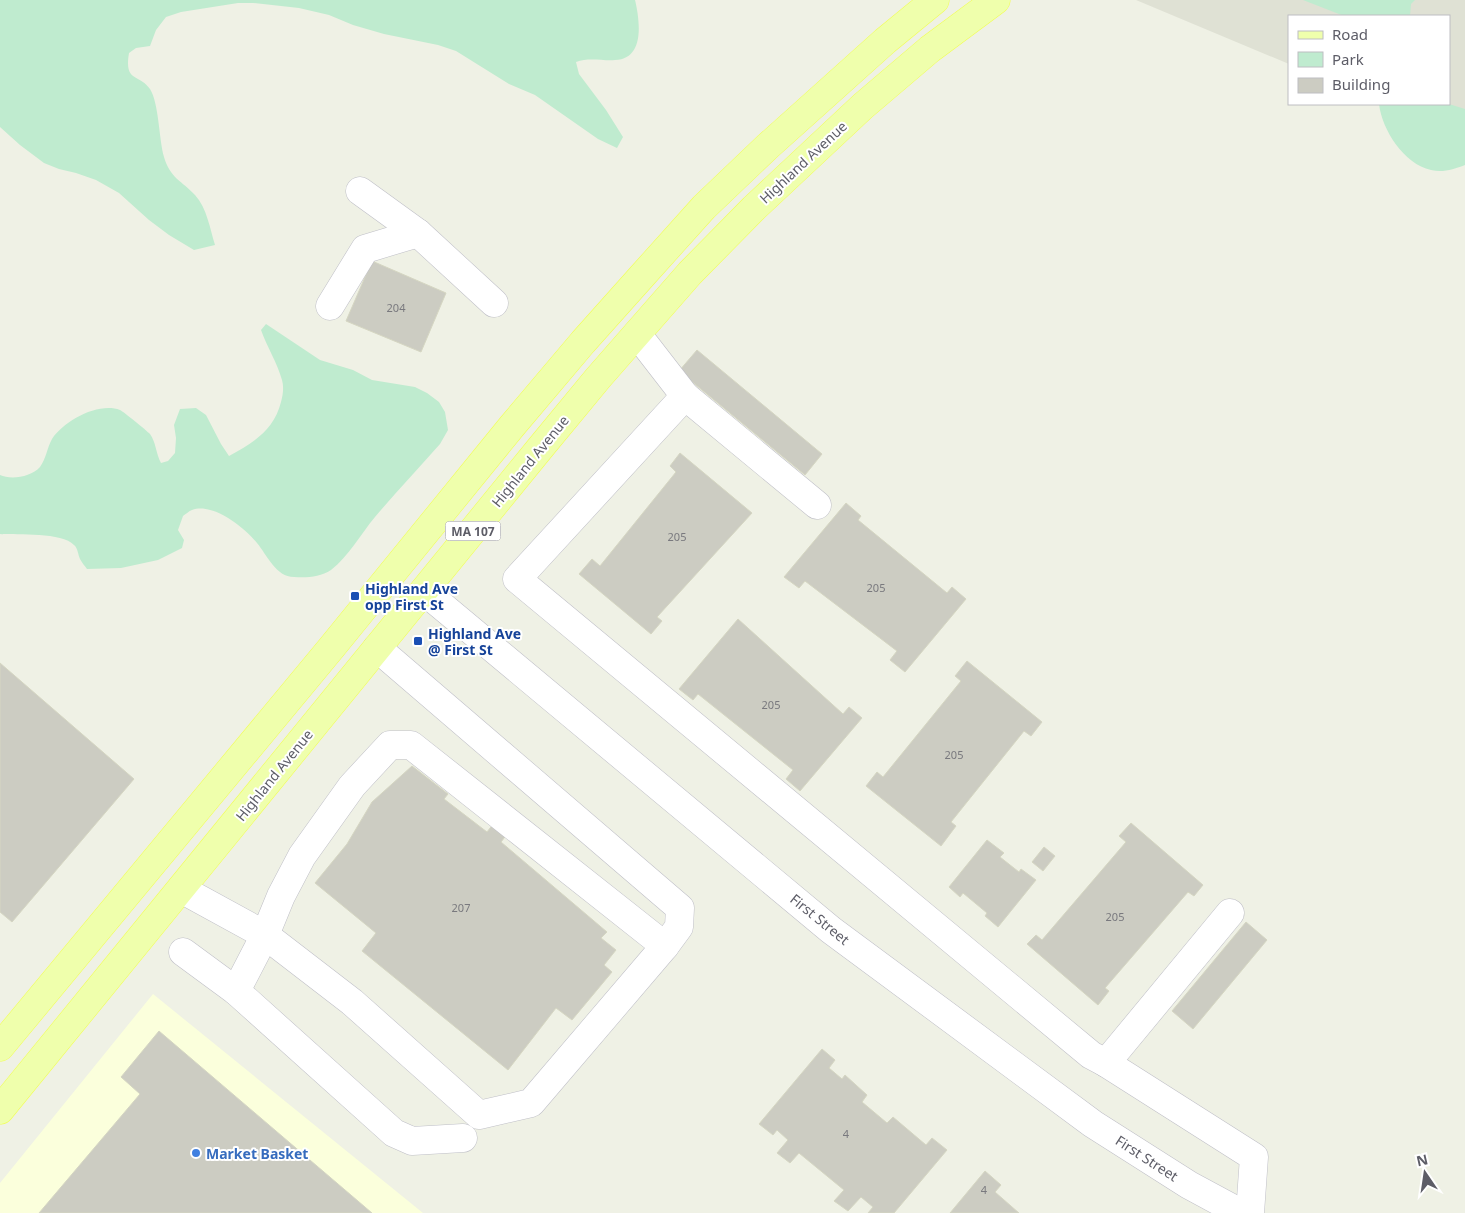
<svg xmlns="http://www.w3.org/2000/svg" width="1465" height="1213" viewBox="0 0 1465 1213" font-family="'Noto Sans',sans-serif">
<rect width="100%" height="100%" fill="#eff1e5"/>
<polygon fill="#fbffdc" points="153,994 423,1213 0,1213 0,1183"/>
<polygon fill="#dfe1d4" points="1136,0 1465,0 1465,138 1383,104 1449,104 1449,16 1289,16 1289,64"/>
<g fill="#bfebcf">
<path d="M0,0H635C640,21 645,59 615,60C602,61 589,57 576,62L579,74L606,110L623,137L617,148L598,139L535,95L509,84L456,51L438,45L384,34L353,25L329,15L299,8L253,3H238L181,12L166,17L156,30L150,46L136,48L129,53C124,83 139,73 150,89C159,103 159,140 164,157C170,178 182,181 195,195C207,208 210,229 215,245L194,250L169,235L149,220L119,193L96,180L76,173L59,169L44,163L20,145L0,127Z"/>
<polygon points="1303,0 1415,0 1411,4 1410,16 1344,16"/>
<path d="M1379,104H1449L1465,109V165C1454,169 1443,173 1431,170C1404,164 1382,130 1379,104Z"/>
<path d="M266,324L320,360L353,370L372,380L415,387L427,393L439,402L445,412L448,430L440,444C419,468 396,492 375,517C360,535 349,556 331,570C320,577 307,578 294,577C276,577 267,555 257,543C245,528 213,502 192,510C189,511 186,514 183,516L178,530L184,540L182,548L158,560L121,568L87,569C85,566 82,563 80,559C78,555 78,548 74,545C62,532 18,535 0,534V475C11,480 31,477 40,467C46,459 47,448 52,439C64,421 98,402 120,410C124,412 146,430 150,434C156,442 156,454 161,463L168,461L175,453L176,438L174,425L180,409L196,408L206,415L221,444L229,456C253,443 274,430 281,402C283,395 284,387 282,380C277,362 267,347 261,330Z"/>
</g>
<g fill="#ccccc2" stroke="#d5d6c2">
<polygon points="372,261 446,293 421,352 346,321"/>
<polygon points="697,350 822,454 805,475 679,371"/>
<polygon points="680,453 752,513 657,617 662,621 651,634 579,574 592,559 600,566 676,472 670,466"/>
<polygon points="846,503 861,516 858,520 947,593 952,587 966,599 905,672 890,660 897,651 805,581 799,588 784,577"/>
<polygon points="738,619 843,714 849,707 862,718 800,791 786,779 793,770 698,694 693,700 679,689"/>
<polygon points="967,661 1042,722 1031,736 1024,731 951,822 956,826 941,846 866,786 877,772 883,777 961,681 955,676"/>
<polygon points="0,663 134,779 12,922 0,912"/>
<polygon points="412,766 448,794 444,799 487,832 494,823 508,833 501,842 607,932 601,938 616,950 604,965 612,972 572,1020 556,1008 508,1070 362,951 376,933 315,883 347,844 372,802"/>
<polygon points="1131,823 1203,885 1194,896 1188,892 1105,988 1109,991 1098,1005 1027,944 1036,935 1042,940 1126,842 1119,836"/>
<polygon points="987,840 1004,853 1000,857 1019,872 1021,869 1036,880 998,927 985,916 987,913 963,893 960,897 949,887"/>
<polygon points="1044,847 1055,856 1043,871 1032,862"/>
<polygon points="1246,922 1267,940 1193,1029 1172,1011"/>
<polygon points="159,1031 372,1213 39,1213 140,1094 121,1077"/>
<polygon points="822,1049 835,1060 829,1068 842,1079 845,1075 867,1095 862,1102 887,1123 893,1117 926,1145 932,1138 947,1150 894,1213 868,1213 873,1207 861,1197 848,1211 834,1201 844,1190 799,1153 790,1163 777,1153 788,1140 777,1130 773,1135 759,1124"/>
<polygon points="985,1171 1001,1185 995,1192 1019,1213 950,1213"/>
</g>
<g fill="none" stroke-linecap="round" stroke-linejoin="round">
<g stroke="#bfbfc7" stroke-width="29">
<g id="minor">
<polyline points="360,191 418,233 494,303"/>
<polyline points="330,306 365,249 418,233"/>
<polyline points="637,334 685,396 517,579 1091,1055 1106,1063 1254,1157 1250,1213"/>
<polyline points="685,396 817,505"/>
<polyline points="424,591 831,930 1093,1124 1189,1185 1241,1213"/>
<polyline points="181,889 265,935 352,1002 479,1115 531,1103 665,946 679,927 680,908 377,648"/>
<polyline points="183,952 236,991"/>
<polyline points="1106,1063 1230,913"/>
<polyline points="463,1138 412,1141 394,1133 236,991 265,935 281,896 302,856 352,786 390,745 411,745 665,946"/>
</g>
</g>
<g stroke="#f2ff50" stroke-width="29">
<g id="major">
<polyline points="0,1047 332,647 512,426 583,342 642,276 704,207 768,146 885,41 935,0"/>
<polyline points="0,1110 541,447 598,378 690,273 754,208 863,106 930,49 996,0"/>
</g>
</g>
<use href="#minor" stroke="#fff" stroke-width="28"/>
<use href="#major" stroke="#efffac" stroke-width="28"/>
</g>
<g fill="#1a4fb4" stroke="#fff" stroke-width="2">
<rect x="350" y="591" width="10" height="10" rx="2.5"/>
<rect x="413" y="636" width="10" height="10" rx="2.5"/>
</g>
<circle fill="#3f7fe0" stroke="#fff" stroke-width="2" cx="196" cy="1153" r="5"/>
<g text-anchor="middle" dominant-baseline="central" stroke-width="4" stroke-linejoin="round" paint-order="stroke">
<g font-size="11" fill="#79797e">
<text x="396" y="307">204</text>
<text x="677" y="536">205</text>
<text x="876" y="587">205</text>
<text x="771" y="704">205</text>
<text x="954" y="754">205</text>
<text x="461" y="907">207</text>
<text x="1115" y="916">205</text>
<text x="846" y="1133">4</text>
<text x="984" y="1189">4</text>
</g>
<rect fill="#fff" stroke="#8e8e95" stroke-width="1" x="445.5" y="521.5" width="55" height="19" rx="4"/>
<g font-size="12" font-weight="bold" fill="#5d5d67">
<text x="473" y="531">MA 107</text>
</g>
<g font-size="14" fill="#5d5d67" stroke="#fff">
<text transform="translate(803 162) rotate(-43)">Highland Avenue</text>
<text transform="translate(530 461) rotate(-51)">Highland Avenue</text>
<text transform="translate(274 775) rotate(-51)">Highland Avenue</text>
<text transform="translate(820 919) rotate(39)">First Street</text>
<text transform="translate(1147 1158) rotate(33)">First Street</text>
</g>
<g font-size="14" font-weight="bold" fill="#164399" stroke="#fff" text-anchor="start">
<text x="365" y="588">Highland Ave<tspan x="365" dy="16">opp First St</tspan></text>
<text x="428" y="633">Highland Ave<tspan x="428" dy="16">@ First St</tspan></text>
</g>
<g font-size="14" font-weight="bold" fill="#366cbe" stroke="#fff" text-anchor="start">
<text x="206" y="1153">Market Basket</text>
</g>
</g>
<rect x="1288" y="15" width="162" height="90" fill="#ffffff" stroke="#bebec2"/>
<rect x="1298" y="31" width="25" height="8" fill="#efffac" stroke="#bebec2"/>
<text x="1332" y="40" font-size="15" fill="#5d5d67">Road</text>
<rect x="1298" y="52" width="25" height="15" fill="#bfebcf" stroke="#bebec2"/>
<text x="1332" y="65" font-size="15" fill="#5d5d67">Park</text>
<rect x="1298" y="78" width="25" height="15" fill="#ccccc2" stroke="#bebec2"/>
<text x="1332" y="90" font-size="15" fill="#5d5d67">Building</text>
<g transform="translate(1425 1173) rotate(347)" stroke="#ffffff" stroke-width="4" paint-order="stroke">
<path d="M0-4L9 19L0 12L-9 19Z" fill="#5d5d67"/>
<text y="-8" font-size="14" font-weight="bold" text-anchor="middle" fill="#5d5d67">N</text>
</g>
</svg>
